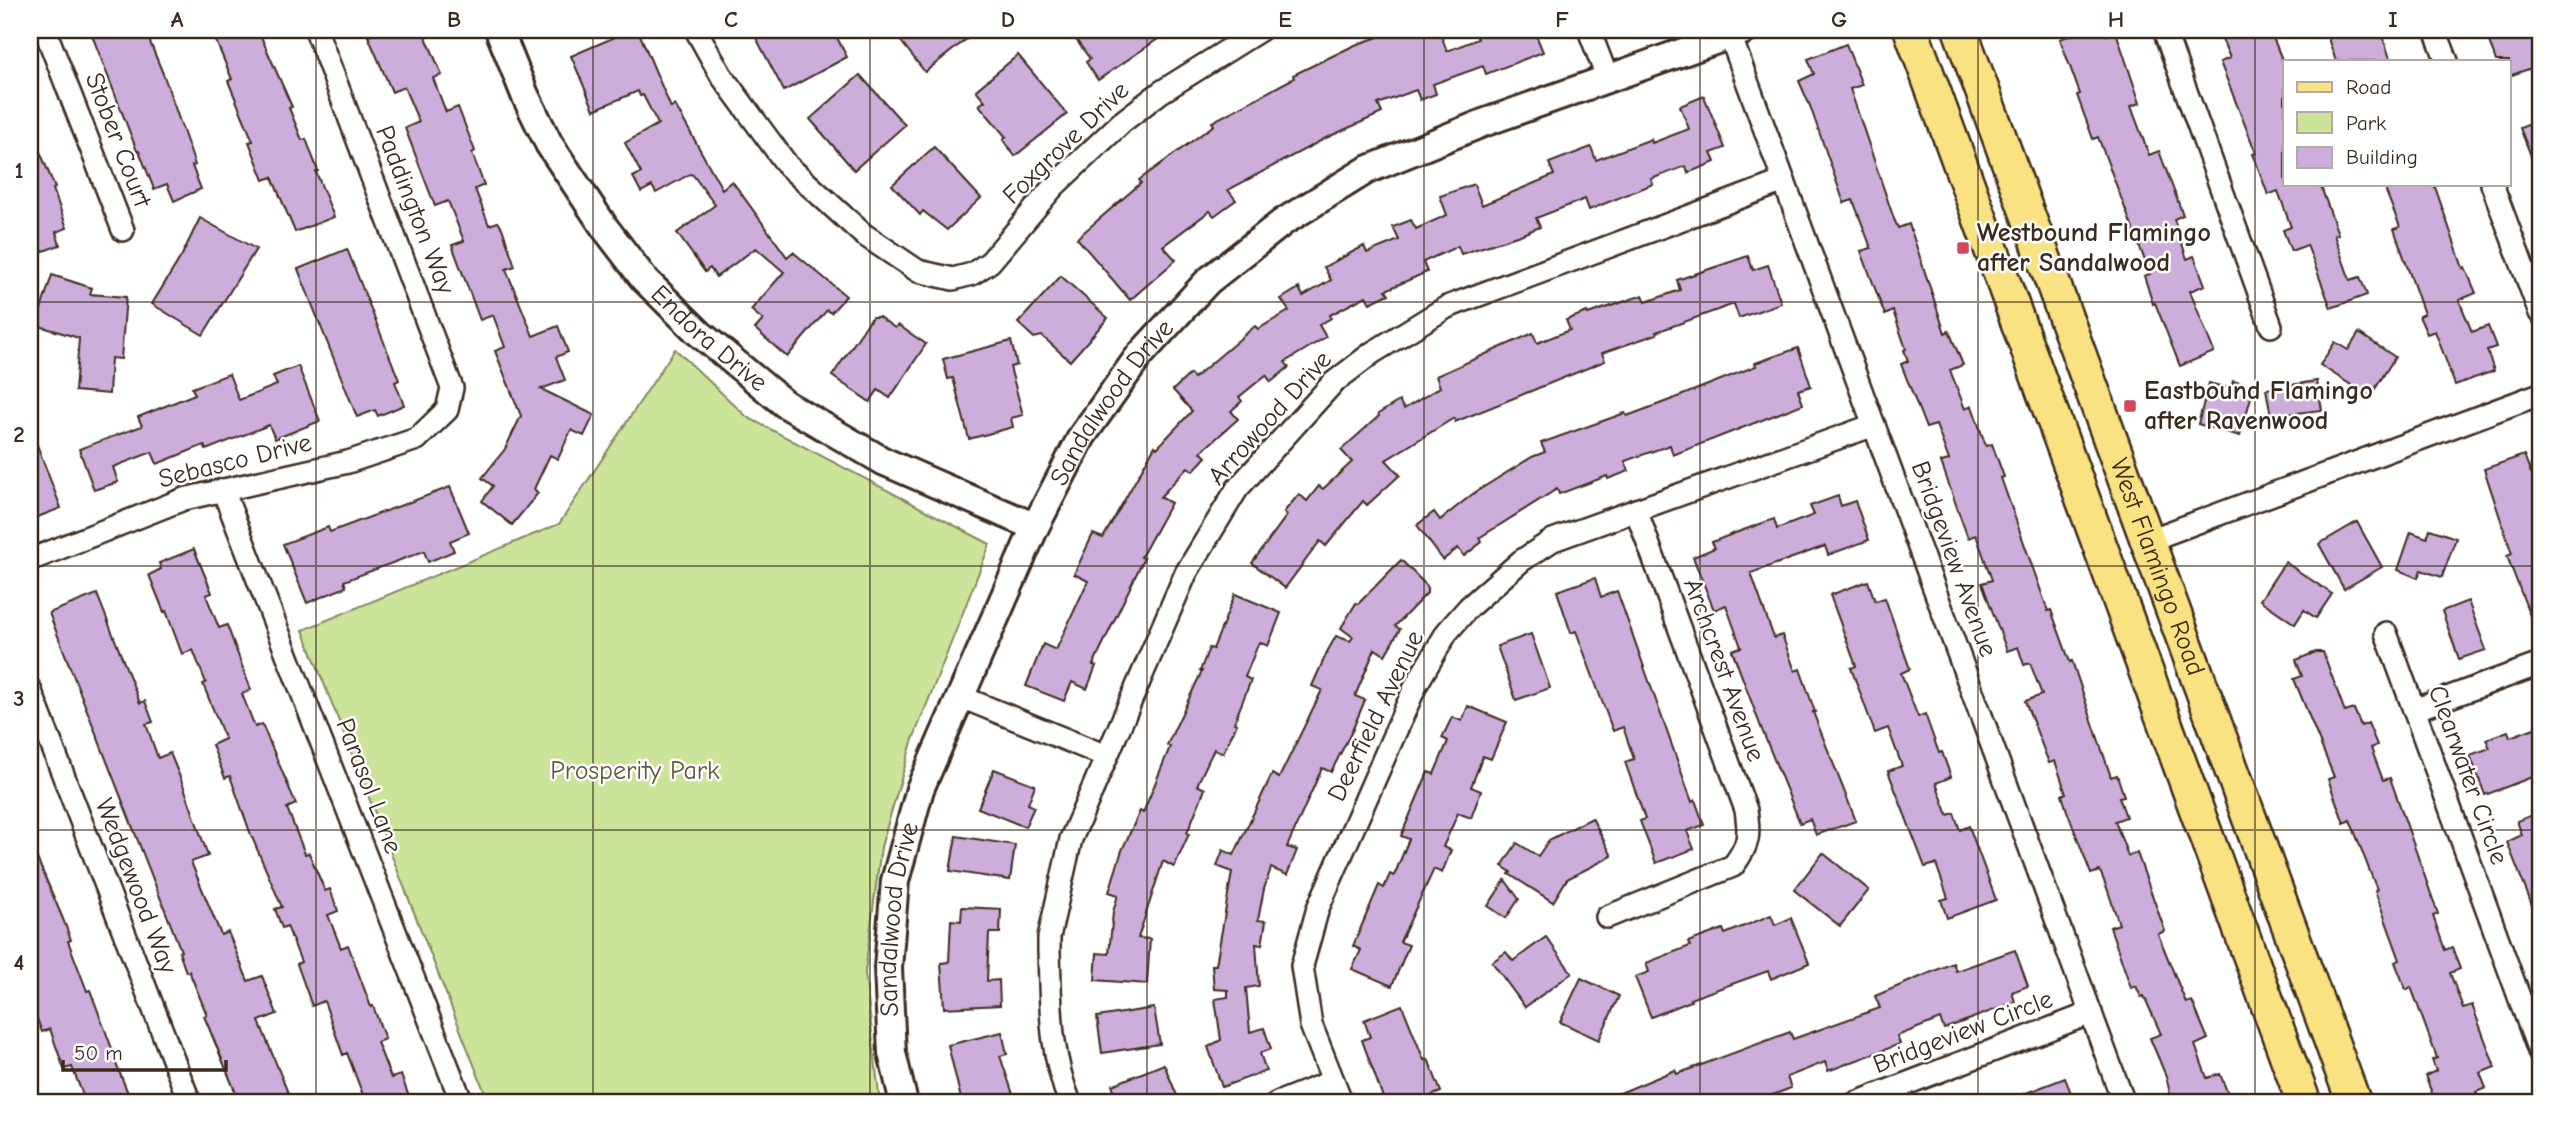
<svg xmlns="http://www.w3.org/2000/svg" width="2570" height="1133" viewBox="0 0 2570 1133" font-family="'Comic Neue',sans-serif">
<rect width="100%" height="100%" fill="#fff"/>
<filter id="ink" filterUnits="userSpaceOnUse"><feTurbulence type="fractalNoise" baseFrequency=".0143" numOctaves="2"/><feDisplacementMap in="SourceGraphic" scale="14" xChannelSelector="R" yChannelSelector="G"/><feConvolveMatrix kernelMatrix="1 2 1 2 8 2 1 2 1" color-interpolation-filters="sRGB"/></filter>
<g filter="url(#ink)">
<polygon fill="#cbe49a" stroke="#83875c" stroke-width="2" points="675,349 747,417 990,544 912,742 881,847 865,972 880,1103 489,1103 303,630 559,524"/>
<g fill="#cdaeda" stroke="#3b2a1e" stroke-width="2">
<polygon points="90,30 145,30 164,76 195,165 192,166 201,189 174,201 167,184 154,189 139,151 137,151"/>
<polygon points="224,30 243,30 246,37 259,32 292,107 289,108 302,140 306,139 318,171 316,172 334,217 295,232 272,177 264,180 249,142 253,141 228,81 232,79 213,34"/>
<polygon points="383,30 423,30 442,75 433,78 446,112 458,107 475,151 472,153 484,185 475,189 489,225 498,222 502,228 515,266 506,269 533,336 558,326 568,352 556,357 565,380 541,389 594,415 584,436 571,430 558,459 550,455 534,489 538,493 512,525 482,501 493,486 482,478 505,449 521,416 495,351 505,347 493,315 480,320 452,245 464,241 448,201 435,206 405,128 419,122 404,87 392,92 368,36"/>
<polygon points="611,30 638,30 671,108 675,105 722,189 732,181 787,257 793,252 846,296 831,313 827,310 787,357 755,329 763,320 751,310 784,272 756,248 716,277 710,268 705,272 677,233 715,205 693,175 690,174 656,193 652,186 641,192 633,177 641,173 625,143 658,124 643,95 640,96 638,91 594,110 571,56 615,37"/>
<polygon points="752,30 833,30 847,57 784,91"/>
<polygon points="912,30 978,30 925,72 900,40"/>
<polygon points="1069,30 1171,30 1098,80 1086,62 1090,59"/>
<polygon points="1398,30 1439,30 1447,51 1478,39 1474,30 1534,30 1543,52 1486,74 1483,66 1433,84 1436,94 1420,100 1416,90 1378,104 1382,113 1326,138 1228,190 1236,200 1214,216 1210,211 1163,246 1176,260 1130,300 1077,238 1141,183 1139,180 1214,125 1212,122 1294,78 1293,75 1355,45"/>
<polygon points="2084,30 2104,30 2106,35 2116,32 2140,103 2131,106 2149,155 2159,151 2183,215 2174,219 2187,259 2194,256 2205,285 2190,291 2214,352 2180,366 2155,303 2153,304 2144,276 2150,274 2098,137 2093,139 2077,95 2080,94 2060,39"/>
<polygon points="2246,30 2270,30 2285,67 2285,184 2320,184 2338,234 2334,235 2350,280 2360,277 2367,295 2331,308 2307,245 2291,251 2283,230 2291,227 2278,191 2268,195 2253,154 2256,153 2220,62 2230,58 2222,39"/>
<polygon points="2325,30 2380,30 2391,61 2336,61"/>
<polygon points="2485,30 2540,30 2540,65 2509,76 2509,61 2496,61"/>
<polygon points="1846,44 1862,85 1850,89 1894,219 1898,228 1909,224 1945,333 1949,331 1963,365 1950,370 1965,409 1972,406 1986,446 1992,444 2004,477 2001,478 2048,611 2051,610 2070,662 2072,661 2111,777 2117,775 2124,796 2119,797 2126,817 2115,821 2128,856 2137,853 2165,931 2158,934 2186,1003 2192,1001 2208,1039 2195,1045 2207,1078 2220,1074 2230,1099 2218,1103 2185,1103 2181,1094 2171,1098 2166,1076 2150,1038 2161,1034 2144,996 2141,997 2136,986 2131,988 2110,927 2119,924 2107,888 2100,871 2091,874 2067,811 2062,795 2066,793 2055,761 2049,763 2025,701 2042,695 2030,663 2024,665 2018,647 2007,651 1982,583 1992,580 1976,535 1968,538 1960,516 1941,462 1949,460 1936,425 1926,428 1901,364 1908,361 1904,350 1906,349 1893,311 1885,315 1861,251 1871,248 1853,200 1844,203 1810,106 1799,81 1814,74 1808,59"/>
<polygon points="1018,55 1067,114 1015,156 1003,140 1006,137 979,105 985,101 976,90"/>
<polygon points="860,75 905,125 854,170 810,119"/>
<polygon points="1704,96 1725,148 1711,153 1715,162 1688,173 1686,166 1651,179 1653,184 1589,210 1585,199 1536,218 1540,227 1520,235 1461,254 1458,246 1423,262 1427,272 1386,290 1389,294 1370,303 1366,296 1330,315 1331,318 1319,325 1326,337 1285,362 1289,367 1271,382 1266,375 1239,397 1242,401 1231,411 1238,419 1201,452 1206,457 1193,471 1188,467 1160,497 1171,503 1141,557 1144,558 1093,665 1096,666 1087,689 1072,682 1064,701 1026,686 1043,644 1056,650 1088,581 1074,574 1093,534 1103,538 1155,446 1157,448 1192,411 1173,390 1190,374 1194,378 1255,326 1258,329 1289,311 1281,299 1299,288 1303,296 1331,280 1324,267 1364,246 1367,253 1399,240 1393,227 1411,220 1416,229 1447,215 1440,196 1474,184 1482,205 1554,175 1549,163 1591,147 1596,160 1651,139 1652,143 1689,129 1680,106"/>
<polygon points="2540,120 2540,176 2539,176 2520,128"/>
<polygon points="30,127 55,188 53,189 67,228 56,232 60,245 30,256"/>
<polygon points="934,147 981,198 947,230 923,211 920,215 892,185"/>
<polygon points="2383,184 2434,184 2463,268 2465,267 2476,293 2459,300 2472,332 2488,326 2496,347 2487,350 2494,371 2455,385 2435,331 2427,334 2419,316 2424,314 2394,229 2400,227"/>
<polygon points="200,218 256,249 203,335 152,304 182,255"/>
<polygon points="347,249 399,380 395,382 404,405 378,416 375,410 357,417 298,269"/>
<polygon points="1748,256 1753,270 1768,265 1781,303 1739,318 1734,304 1656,332 1657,334 1602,353 1605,361 1455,422 1454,418 1386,460 1400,475 1367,505 1363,501 1326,546 1320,541 1285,588 1252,563 1287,515 1284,512 1299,494 1307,501 1319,486 1323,489 1352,462 1341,450 1379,416 1378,414 1399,401 1404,409 1440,387 1436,376 1533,333 1537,343 1570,330 1566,320 1587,312 1588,314 1643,295 1646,302 1680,290 1677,280"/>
<polygon points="52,275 92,288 90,294 126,297 121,359 111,358 109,394 75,391 79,338 36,325"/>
<polygon points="1061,276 1108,318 1070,361 1042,336 1034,338 1018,323"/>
<polygon points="872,317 879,317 895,328 898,325 926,344 890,398 878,390 870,402 832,376"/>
<polygon points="2359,333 2395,357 2370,397 2320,365 2335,342 2348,350"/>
<polygon points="1011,341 1017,365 1010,367 1023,415 1011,418 1013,427 969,439 953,378 948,379 943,359"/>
<polygon points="1798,348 1811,386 1798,390 1803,404 1673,455 1670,445 1625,461 1629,471 1608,479 1607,476 1559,494 1557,489 1479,538 1482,542 1464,556 1458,548 1443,560 1417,525 1434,512 1440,520 1474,493 1532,457 1545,452 1541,443 1625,413 1627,416 1670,400 1756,366 1755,363"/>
<polygon points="298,366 320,421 275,439 269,425 206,450 204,445 157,464 152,452 113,467 118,482 94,490 79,449 142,426 138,417 195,394 192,388 229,374 239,400 277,385 273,376"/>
<polygon points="2233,381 2254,387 2240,436 2198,424 2209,383 2231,389"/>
<polygon points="2317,381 2322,410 2271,416 2266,389"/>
<polygon points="31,429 61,508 30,520 30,430"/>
<polygon points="2524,455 2531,473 2540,470 2539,639 2507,556 2512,554 2484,469"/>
<polygon points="450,487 469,533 450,541 454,551 428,562 424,551 344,581 346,587 307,603 283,544 328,527 330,532"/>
<polygon points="1838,496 1841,506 1855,501 1869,540 1828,555 1825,546 1751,573 1774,638 1782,635 1795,671 1800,669 1815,712 1813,712 1856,821 1816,835 1810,819 1800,823 1762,730 1732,650 1741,647 1726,605 1714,610 1693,557 1715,548 1712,542 1735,533 1774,519 1777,529 1814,515 1810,506"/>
<polygon points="2357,522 2382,567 2344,589 2319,544"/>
<polygon points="2430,529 2456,538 2442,577 2421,570 2418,578 2398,570 2411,532 2427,538"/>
<polygon points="194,549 212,593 206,595 219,628 227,625 251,690 242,694 255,727 262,724 296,804 287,808 305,854 309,853 325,891 330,889 338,911 328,915 341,948 348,945 371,1007 373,1006 385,1039 377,1042 391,1078 401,1075 409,1097 393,1103 366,1103 347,1053 343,1055 324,1001 312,1006 297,964 301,962 287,926 282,928 275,909 282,907 251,835 230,776 225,778 212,745 225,739 203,684 206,683 193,650 182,654 166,611 164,612 149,575 161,569 159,563"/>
<polygon points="1401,560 1427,586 1427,593 1395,626 1400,629 1385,655 1375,649 1355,696 1365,700 1352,731 1331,772 1322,768 1287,847 1297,850 1287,875 1271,868 1264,889 1258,920 1266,921 1262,945 1256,944 1259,986 1246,988 1250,1032 1264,1028 1271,1049 1260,1053 1266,1071 1222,1087 1208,1047 1221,1040 1215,999 1228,997 1228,990 1214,989 1212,965 1216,965 1232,872 1217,866 1223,850 1234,855 1272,774 1279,778 1322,690 1312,686 1327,652 1336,636 1350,641 1353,637 1341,628 1356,603 1358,604"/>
<polygon points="2285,562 2332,594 2316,618 2304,610 2295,624 2260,600"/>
<polygon points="1595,578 1601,597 1617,591 1692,802 1695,800 1704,825 1687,831 1694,849 1656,863 1640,821 1645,819 1625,762 1634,759 1623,727 1613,731 1576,631 1571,633 1557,591"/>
<polygon points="1868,581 1875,601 1885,598 1910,669 1901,673 1918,717 1925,714 1939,753 1942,752 1951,777 1936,783 1948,815 1954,813 1960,830 1969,826 1996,900 1947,918 1941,900 1948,898 1936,864 1925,867 1888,771 1902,766 1888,728 1875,733 1851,668 1856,666 1830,595"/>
<polygon points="97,594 140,703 145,701 153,722 146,724 158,758 170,753 184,787 208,856 191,862 221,935 228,932 248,981 262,976 277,1014 259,1021 292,1103 240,1103 204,1016 207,1015 189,971 186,972 179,952 181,951 49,613"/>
<polygon points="1235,594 1281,613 1268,646 1259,642 1245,677 1251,680 1234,723 1237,724 1223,753 1214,749 1197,785 1205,789 1187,833 1189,834 1174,867 1163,861 1138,938 1150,939 1147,984 1095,980 1097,953 1109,954 1113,912 1118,895 1109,892 1122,850 1140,811 1143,813 1170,747 1167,745 1202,671 1200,671 1209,648 1213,649"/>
<polygon points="2468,601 2486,650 2459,659 2442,611"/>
<polygon points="1531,634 1550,688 1516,700 1497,646"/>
<polygon points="2316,652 2323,652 2345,712 2354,709 2361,726 2368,723 2377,745 2371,748 2383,780 2390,778 2399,803 2438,914 2433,916 2445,950 2452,947 2460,969 2450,973 2463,1008 2472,1005 2495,1067 2480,1073 2486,1088 2476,1092 2481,1103 2436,1103 2425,1076 2436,1071 2432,1060 2437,1058 2411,987 2406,990 2395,962 2400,960 2375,891 2377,890 2350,820 2344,823 2328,779 2334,777 2294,679 2302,676 2296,660"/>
<polygon points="1468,706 1507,722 1491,759 1483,756 1471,787 1481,791 1471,818 1458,813 1443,847 1451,850 1442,873 1434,869 1400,942 1409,945 1392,986 1352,969 1361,950 1353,946 1379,885 1384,888 1390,874 1394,876 1409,839 1401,836 1428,772 1434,774 1448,741 1442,738 1452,717 1462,721"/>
<polygon points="2540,726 2540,774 2485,795 2470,755 2490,748 2486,739 2508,731 2510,737"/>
<polygon points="994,769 1035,785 1028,804 1034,807 1025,827 978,808"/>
<polygon points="2540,812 2540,923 2539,923 2507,842 2522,835 2517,821"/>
<polygon points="1592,818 1612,856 1567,879 1553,902 1509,874 1511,872 1502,866 1517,843 1538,856 1549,840"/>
<polygon points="956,836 1015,845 1010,880 950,871"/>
<polygon points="30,842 63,919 71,940 68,941 87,991 90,990 114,1054 112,1054 132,1103 86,1103 72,1067 64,1069 50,1029 42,1032 30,1000"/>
<polygon points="1823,853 1869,890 1840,926 1794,890"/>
<polygon points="1505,880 1519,899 1506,918 1488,906"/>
<polygon points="962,907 1001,909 1000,933 989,933 987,981 999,980 1000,1005 944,1008 941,963 949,962 951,920 961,921"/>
<polygon points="1771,915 1775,925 1791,918 1809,963 1771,979 1768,971 1690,999 1691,1001 1651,1017 1635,977 1649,972 1646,963 1690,946 1688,942 1723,929 1725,934"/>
<polygon points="1546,937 1572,973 1525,1007 1492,962 1506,952 1513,961"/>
<polygon points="2015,950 2028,986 2012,992 2015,1002 1944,1029 1940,1019 1897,1036 1900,1044 1828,1071 1825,1062 1787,1077 1791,1088 1752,1103 1596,1103 1675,1070 1677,1074 1790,1032 1793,1039 1880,1008 1875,996 1953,963 1956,971"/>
<polygon points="1581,978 1619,996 1599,1040 1560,1022"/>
<polygon points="1402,1005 1424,1060 1428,1059 1441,1092 1413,1103 1385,1103 1362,1040 1370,1037 1364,1020"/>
<polygon points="1154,1008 1160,1044 1102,1053 1097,1017"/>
<polygon points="1002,1032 1007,1054 1000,1056 1016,1103 962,1103 948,1045"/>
<polygon points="1164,1064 1180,1103 1120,1103 1112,1085"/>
<polygon points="2065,1078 2075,1103 2003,1103 2003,1102"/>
</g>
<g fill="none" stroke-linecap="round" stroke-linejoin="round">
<g stroke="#3b2a1e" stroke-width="26">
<g id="minor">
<polyline points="45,30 123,230"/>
<polyline points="696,30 721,75 788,166 863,234 918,271 953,279 972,274 990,262 1054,186 1122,122 1161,92 1260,30"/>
<polyline points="1589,30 1607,77"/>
<polyline points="2164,30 2271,326"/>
<polyline points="2435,30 2447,61"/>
<polyline points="1730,35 2124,1103"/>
<polyline points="2492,184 2540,313"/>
<polyline points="223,490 462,1103"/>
<polyline points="2147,541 2540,394"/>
<polyline points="30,560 184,499 348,462 417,439 447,410 452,388 316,30"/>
<polyline points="2386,633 2540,1054"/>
<polyline points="30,689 190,1103"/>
<polyline points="959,696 1106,756"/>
<polyline points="2414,710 2540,664"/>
<path d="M1607,917L1733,866C1749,845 1750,836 1746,810L1636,510"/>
<path d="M1070,1103C1049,1049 1051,1008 1049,951V937L1071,839L1186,573L1237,489L1333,383L1372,353L1447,307L1784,181"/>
<polyline points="1277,1103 1333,1081"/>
<polyline points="1342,1103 1311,1025 1302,966 1318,908 1416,685 1447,632 1469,607 1521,561 1553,540 1874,425"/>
<polyline points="1856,1103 2091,1013"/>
</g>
</g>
<g stroke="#3b2a1e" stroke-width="32">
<g id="tertiary">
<path id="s1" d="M499,30L525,95L549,144L605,228L644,279L699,333L785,404L883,461L1035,527"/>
<path id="s2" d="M904,1103L892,1053L888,968L895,881L920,789L1035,527L1082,436L1139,356L1208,281L1283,222L1367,170L1483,123L1745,30"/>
</g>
</g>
<g stroke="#3b2a1e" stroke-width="38">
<g id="primary">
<polyline points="1911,30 2304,1103"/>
<path id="s3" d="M1960,30L2354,1103"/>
</g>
</g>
<use href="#minor" stroke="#fff" stroke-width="21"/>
<use href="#tertiary" stroke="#fff" stroke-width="26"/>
<use href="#primary" stroke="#f8e281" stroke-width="33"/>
</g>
</g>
<path fill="none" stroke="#3b2a1e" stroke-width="2" stroke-opacity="0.55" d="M316,30V1103M593,30V1103M870,30V1103M1147,30V1103M1424,30V1103M1700,30V1103M1978,30V1103M2255,30V1103M30,302H2540M30,566H2540M30,830H2540"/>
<g fill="#d1495b" stroke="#fff" stroke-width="2.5">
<rect x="1956" y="241" width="14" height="14" rx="3.5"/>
<rect x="2123" y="399" width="14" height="14" rx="3.5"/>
</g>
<g text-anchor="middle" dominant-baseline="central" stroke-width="5" stroke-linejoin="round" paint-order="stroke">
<g font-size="26" fill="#3b2a1e" stroke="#fff">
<text transform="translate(118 140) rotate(69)">Stober Court</text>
<text transform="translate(1066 143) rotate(-44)">Foxgrove Drive</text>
<text transform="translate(415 210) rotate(69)">Paddington Way</text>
<text stroke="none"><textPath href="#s1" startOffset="378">Endora Drive</textPath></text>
<text stroke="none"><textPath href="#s2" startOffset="752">Sandalwood Drive</textPath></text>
<text transform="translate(1270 418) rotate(-48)">Arrowood Drive</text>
<text transform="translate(235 461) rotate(-14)">Sebasco Drive</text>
<text transform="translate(1954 559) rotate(70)">Bridgeview Avenue</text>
<text stroke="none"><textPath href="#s3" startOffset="572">West Flamingo Road</textPath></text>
<text transform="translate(1724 670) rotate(70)">Archcrest Avenue</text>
<text transform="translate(1376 716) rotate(-64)">Deerfield Avenue</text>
<text transform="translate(2468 775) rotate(70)">Clearwater Circle</text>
<text transform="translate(369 786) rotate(69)">Parasol Lane</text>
<text transform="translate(136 886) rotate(69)">Wedgewood Way</text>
<text stroke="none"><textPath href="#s2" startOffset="186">Sandalwood Drive</textPath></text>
<text transform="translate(1963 1032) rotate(-21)">Bridgeview Circle</text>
</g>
<g font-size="26" font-weight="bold" fill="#3b2a1e" stroke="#fff" text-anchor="start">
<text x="1977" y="233">Westbound Flamingo<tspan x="1977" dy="30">after Sandalwood</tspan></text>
<text x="2144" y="391">Eastbound Flamingo<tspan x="2144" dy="30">after Ravenwood</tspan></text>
</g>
<g font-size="26" fill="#5f583d" stroke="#fff">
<text x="635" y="771">Prosperity Park</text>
</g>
</g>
<rect width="2570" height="1133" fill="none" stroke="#fff" stroke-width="77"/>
<rect x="2283" y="60" width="228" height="126" fill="#ffffff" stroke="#b1aaa5" stroke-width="2"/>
<rect x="2297" y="82" width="35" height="10" fill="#f8e281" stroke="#b1aaa5" stroke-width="2"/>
<text x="2346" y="94" font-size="21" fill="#3b2a1e">Road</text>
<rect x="2297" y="112" width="35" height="21" fill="#cbe49a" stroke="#b1aaa5" stroke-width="2"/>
<text x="2346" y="130" font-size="21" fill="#3b2a1e">Park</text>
<rect x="2297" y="147" width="35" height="21" fill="#cdaeda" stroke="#b1aaa5" stroke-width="2"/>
<text x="2346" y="164" font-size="21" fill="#3b2a1e">Building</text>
<path d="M63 1060v10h163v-10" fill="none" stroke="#3b2a1e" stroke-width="3.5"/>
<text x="74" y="1060" font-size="21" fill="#3b2a1e" stroke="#ffffff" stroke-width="5" paint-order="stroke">50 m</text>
<rect x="38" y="38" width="2494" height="1056" fill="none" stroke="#3b2a1e" stroke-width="2.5"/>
<g font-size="23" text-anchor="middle" font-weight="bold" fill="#3b2a1e">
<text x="177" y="27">A</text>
<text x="454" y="27">B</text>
<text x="731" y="27">C</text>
<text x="1008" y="27">D</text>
<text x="1285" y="27">E</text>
<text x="1562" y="27">F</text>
<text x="1839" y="27">G</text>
<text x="2116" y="27">H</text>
<text x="2393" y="27">I</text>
<text x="19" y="178">1</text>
<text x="19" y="442">2</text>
<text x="19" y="706">3</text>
<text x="19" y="970">4</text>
</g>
</svg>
